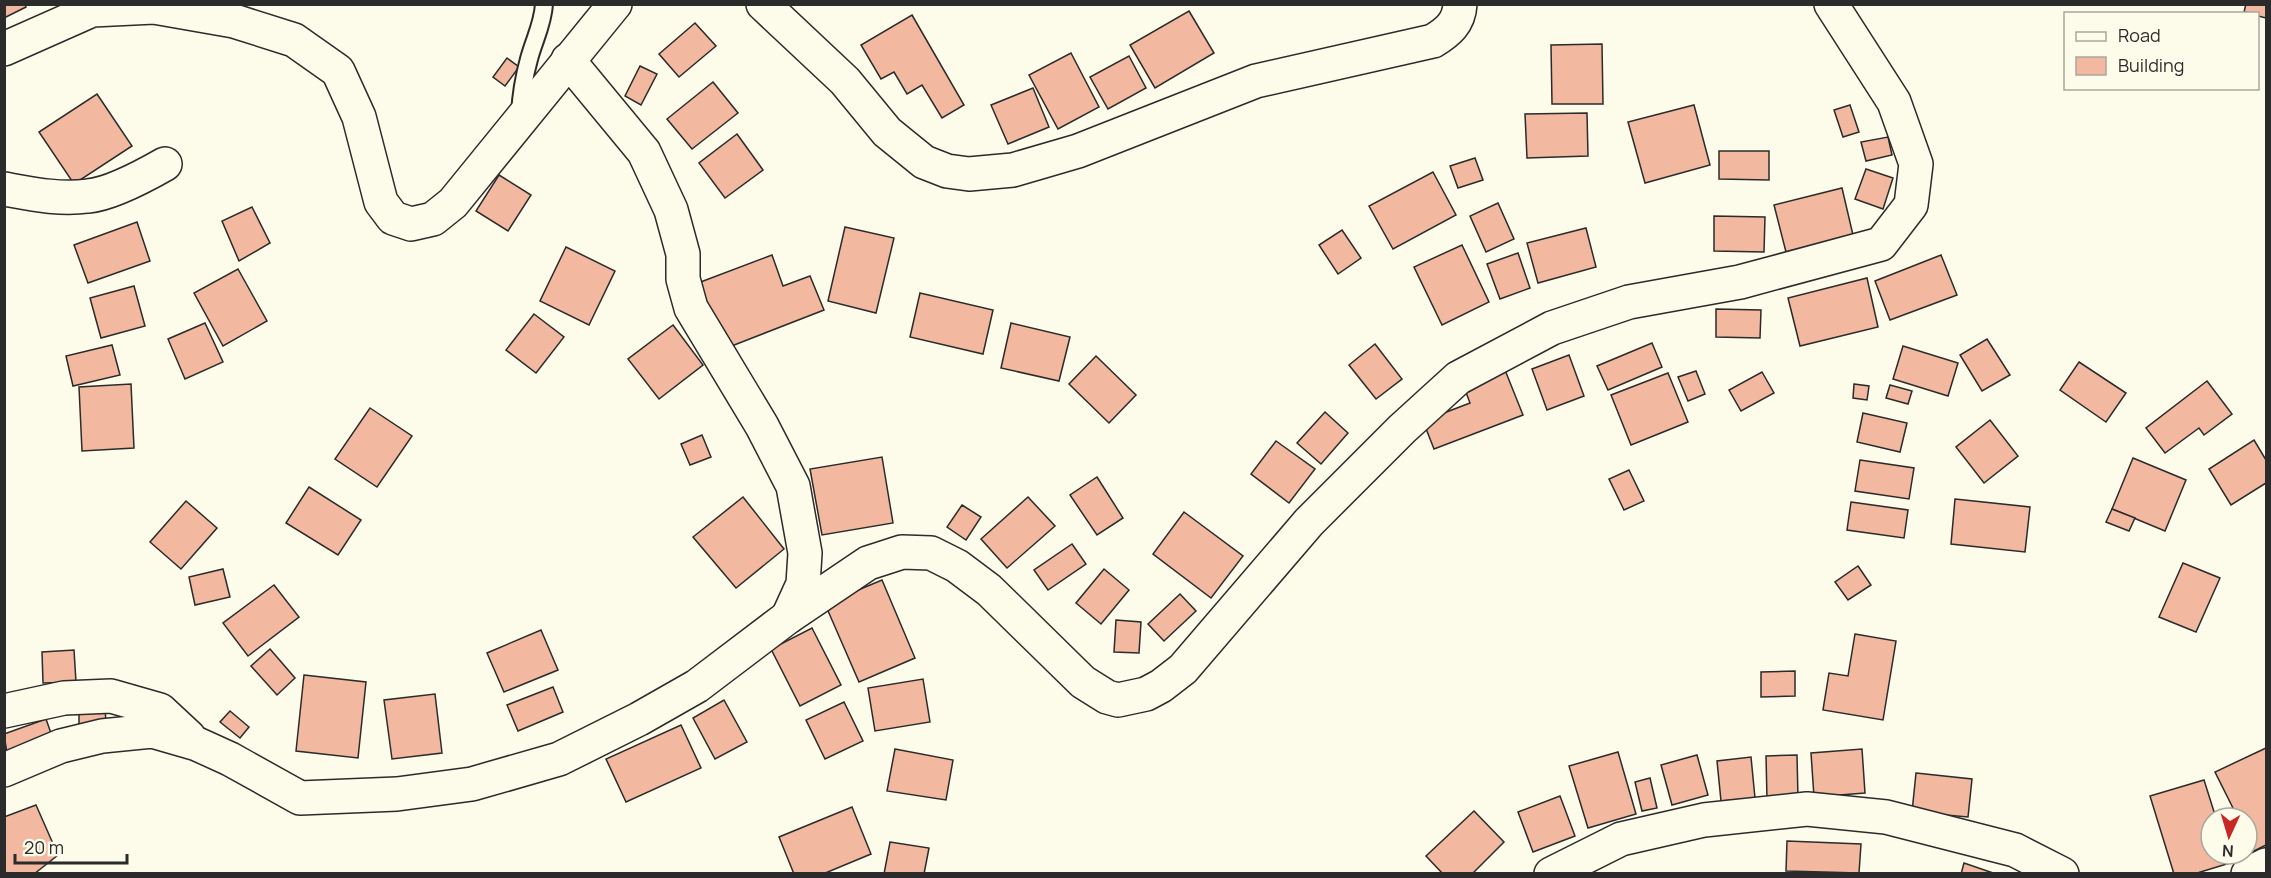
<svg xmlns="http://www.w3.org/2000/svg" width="2271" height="878" viewBox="0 0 2271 878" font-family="Manrope,sans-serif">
<rect width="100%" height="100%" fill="#fdfbea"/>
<g fill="#f2b8a0" stroke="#2b2b2b" stroke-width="1.5">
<polygon points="4,4 25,4 26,7 4,18"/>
<polygon points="2246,4 2266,4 2266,18 2258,16 2258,14 2244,12"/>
<polygon points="1189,11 1214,53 1155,88 1130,45"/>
<polygon points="912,15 964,105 942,118 922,85 907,94 894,72 881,79 861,45"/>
<polygon points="695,23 716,46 679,77 659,54"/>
<polygon points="1602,44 1603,104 1552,104 1551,45"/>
<polygon points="1071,53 1099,107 1058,129 1029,75"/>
<polygon points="1129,56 1146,88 1108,109 1090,77"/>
<polygon points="507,58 519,67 505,86 493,77"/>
<polygon points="640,66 657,74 641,105 625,96"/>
<polygon points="713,82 738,113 692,149 667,119"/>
<polygon points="1033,88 1049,127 1008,144 991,105"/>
<polygon points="97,94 132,146 74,184 39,132"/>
<polygon points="1694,105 1710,165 1645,183 1628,122"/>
<polygon points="1850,105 1859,132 1843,137 1834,110"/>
<polygon points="1587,113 1588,156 1527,158 1525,114"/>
<polygon points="737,134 763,170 725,198 699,163"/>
<polygon points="1888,137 1892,155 1866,161 1861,142"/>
<polygon points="1719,151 1769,151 1769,180 1719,179"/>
<polygon points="1475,158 1483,180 1458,188 1450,166"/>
<polygon points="1866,169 1893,178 1883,209 1855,199"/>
<polygon points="1433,172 1456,215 1393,249 1369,206"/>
<polygon points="499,175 531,195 508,231 476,211"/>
<polygon points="1842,188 1853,235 1786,252 1774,205"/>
<polygon points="1498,203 1514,239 1486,252 1470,216"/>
<polygon points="252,207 270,243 239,261 222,221"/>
<polygon points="1714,216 1765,217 1764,252 1714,251"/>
<polygon points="137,222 150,261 88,283 74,245"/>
<polygon points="845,227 894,238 876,313 828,301"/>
<polygon points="1586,228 1596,267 1538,283 1527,243"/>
<polygon points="1342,230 1361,258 1338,274 1319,245"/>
<polygon points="1462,245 1489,302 1442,325 1414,267"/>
<polygon points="566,247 615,271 589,325 540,301"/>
<polygon points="1518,253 1530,288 1500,299 1487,264"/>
<polygon points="772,255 783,286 810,276 824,310 724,349 698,283"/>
<polygon points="1941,255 1957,295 1890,320 1875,281"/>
<polygon points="238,269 267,321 223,346 194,293"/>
<polygon points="1867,278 1878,327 1800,346 1788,298"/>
<polygon points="134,286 145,326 101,338 90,298"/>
<polygon points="920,293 993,310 983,354 910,337"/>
<polygon points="1716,309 1761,310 1760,338 1716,337"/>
<polygon points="534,314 564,337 536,373 506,350"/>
<polygon points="205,323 223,362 185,379 168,339"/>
<polygon points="1011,323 1070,337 1059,381 1001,368"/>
<polygon points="673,325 703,365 659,399 628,359"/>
<polygon points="1987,339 2010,375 1982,391 1960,355"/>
<polygon points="1652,343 1662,367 1608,390 1597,366"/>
<polygon points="1375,344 1402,379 1376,399 1349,365"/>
<polygon points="112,345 120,375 73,386 66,356"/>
<polygon points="1903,346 1958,363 1948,396 1893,379"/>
<polygon points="1569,355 1584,396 1547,410 1532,369"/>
<polygon points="1096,356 1136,395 1109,423 1069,384"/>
<polygon points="2079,362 2126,393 2106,422 2060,390"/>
<polygon points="1505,370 1523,415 1434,449 1423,421 1470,403 1464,387"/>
<polygon points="1696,371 1705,394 1688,401 1678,377"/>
<polygon points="1762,372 1774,393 1741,411 1729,390"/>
<polygon points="1668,373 1688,422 1631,445 1611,395"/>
<polygon points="2207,381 2232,414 2204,435 2199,428 2165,453 2146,428"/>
<polygon points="131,384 134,448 82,451 79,387"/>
<polygon points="1854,384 1869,386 1867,400 1853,398"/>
<polygon points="1890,385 1912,391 1908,404 1886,398"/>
<polygon points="370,408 412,436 377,487 335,459"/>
<polygon points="1325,412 1348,433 1321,464 1297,443"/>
<polygon points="1863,413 1907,423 1900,452 1857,442"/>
<polygon points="1990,420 2018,456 1984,483 1956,447"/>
<polygon points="702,435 711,457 690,465 681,444"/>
<polygon points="2254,440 2266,460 2266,483 2231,505 2209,469"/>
<polygon points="1276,441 1315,469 1289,503 1251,474"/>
<polygon points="882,457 893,523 822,535 810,469"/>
<polygon points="2133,458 2186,480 2165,531 2112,509"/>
<polygon points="1860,460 1914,468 1909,499 1855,491"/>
<polygon points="1629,470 1644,501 1624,510 1609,479"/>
<polygon points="1097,477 1123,518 1097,535 1070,495"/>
<polygon points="309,487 361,520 338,555 286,523"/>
<polygon points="743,497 784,549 736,588 693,537"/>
<polygon points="1028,497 1055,526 1007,568 981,539"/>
<polygon points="1955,499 2030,507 2025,552 1951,544"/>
<polygon points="186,501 217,528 181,569 150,542"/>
<polygon points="1851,502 1908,510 1904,538 1847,530"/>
<polygon points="962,505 981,517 966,540 947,527"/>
<polygon points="2112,509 2135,518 2129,531 2106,522"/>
<polygon points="1184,512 1243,556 1211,598 1153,554"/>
<polygon points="1072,544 1086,564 1048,590 1034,570"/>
<polygon points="2183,563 2220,578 2196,632 2159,617"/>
<polygon points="1858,566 1871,585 1848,600 1835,582"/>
<polygon points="223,569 230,597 195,605 189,577"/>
<polygon points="1104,569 1129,590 1101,624 1076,603"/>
<polygon points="882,580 915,658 859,682 825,604"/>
<polygon points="274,585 299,617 248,656 223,623"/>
<polygon points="1180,594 1196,611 1164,641 1148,624"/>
<polygon points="1116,620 1141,622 1139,653 1114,652"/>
<polygon points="812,628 841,685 800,706 771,649"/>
<polygon points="541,630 558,670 504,692 487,653"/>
<polygon points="1855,634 1896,641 1883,720 1823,710 1829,673 1848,676"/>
<polygon points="270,649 295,678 277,695 251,666"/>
<polygon points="74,650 76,682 43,683 42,652"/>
<polygon points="1795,671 1795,696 1761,697 1761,672"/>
<polygon points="304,675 366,682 358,758 296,751"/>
<polygon points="923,679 930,722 875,731 868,688"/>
<polygon points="553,687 563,712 518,731 507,705"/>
<polygon points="435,694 442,753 392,759 384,700"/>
<polygon points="724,700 747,742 715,759 693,718"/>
<polygon points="844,702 863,741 825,759 806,720"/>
<polygon points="105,708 106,723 79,725 79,710"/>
<polygon points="230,711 249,727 240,738 220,722"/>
<polygon points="46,719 52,736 7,753 4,734"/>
<polygon points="681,725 701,768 626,802 606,759"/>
<polygon points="2266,748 2266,845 2254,851 2247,837 2247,818 2238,818 2215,772"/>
<polygon points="895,749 953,760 946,800 887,791"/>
<polygon points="1862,749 1865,793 1814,797 1811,753"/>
<polygon points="1618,752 1636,814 1588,828 1569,766"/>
<polygon points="1697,755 1708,795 1672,805 1661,765"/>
<polygon points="1797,755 1798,798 1767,799 1766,756"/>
<polygon points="1751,757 1755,798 1721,801 1717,761"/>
<polygon points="1916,773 1972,779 1968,817 1912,812"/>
<polygon points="1650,778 1657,808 1642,811 1635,782"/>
<polygon points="2204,780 2216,818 2211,818 2211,854 2227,854 2230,863 2194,874 2174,874 2150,796"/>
<polygon points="1560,796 1575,836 1533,852 1518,812"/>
<polygon points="36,805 58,855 34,874 4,874 4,817"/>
<polygon points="852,807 871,854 823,874 794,874 779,837"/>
<polygon points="1474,811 1504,842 1472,874 1443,874 1426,856"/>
<polygon points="1787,841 1861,844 1859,873 1786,871"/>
<polygon points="890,842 929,848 924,874 884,874"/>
<polygon points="1964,863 1996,874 1961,874"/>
</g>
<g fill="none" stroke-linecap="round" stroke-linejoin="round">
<g stroke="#2b2b2b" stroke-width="20">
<path id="lane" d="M520,114C521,95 524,77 529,59C534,40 543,24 544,4"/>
</g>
<g stroke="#2b2b2b" stroke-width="36">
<g id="street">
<path d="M763,4L845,81L887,132L924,162L947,171L969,174L1013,170L1078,151L1256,81L1433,41C1448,32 1459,23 1460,4"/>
<polyline points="4,49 92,10 154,7 234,21 294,40 338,71 359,117 381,202 393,218 411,224 433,219 453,203 615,4"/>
<polyline points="568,60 644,152 671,210 683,254 683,279 691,308 762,426 793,486 805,553 803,584 788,617"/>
<path d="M4,189C32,194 60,200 88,196C111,194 144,176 165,164"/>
<polyline points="4,711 64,698 111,696 160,710 189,737"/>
<polyline points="4,770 61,746 102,736 152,731 197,744 230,759 300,798 397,794 472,784 559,759 639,719 697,686 788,617 868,563 902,552 931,553 957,566 989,590 1083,682 1107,697 1118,700 1146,694 1161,686 1183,669 1309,522 1402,429 1458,378 1552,328 1629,302 1740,282 1881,244 1911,205 1916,164 1894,102 1831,4"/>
<polyline points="1551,874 1621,839 1704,820 1807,809 1886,817 2015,850 2062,874"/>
<polyline points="2248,874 2266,865"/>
</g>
</g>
<use href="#lane" stroke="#fdfbea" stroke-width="16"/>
<use href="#street" stroke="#fdfbea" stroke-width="33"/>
</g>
<rect width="2271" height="878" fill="none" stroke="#2b2b2b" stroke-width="12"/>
<rect x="2064" y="12" width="195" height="78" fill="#fdfbea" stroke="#a9a89e" stroke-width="1.5"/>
<rect x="2076" y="32" width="30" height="9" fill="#fdfbea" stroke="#a9a89e" stroke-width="1.5"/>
<text x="2118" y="42" font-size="18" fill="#2b2b2b">Road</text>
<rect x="2076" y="57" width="30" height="18" fill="#f2b8a0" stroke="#a9a89e" stroke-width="1.5"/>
<text x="2118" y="72" font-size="18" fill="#2b2b2b">Building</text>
<g transform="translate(2229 836) rotate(184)"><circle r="28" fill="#fdfbea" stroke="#a9a89e" stroke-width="1.5"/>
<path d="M0-4.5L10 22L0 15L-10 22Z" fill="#c62828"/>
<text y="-9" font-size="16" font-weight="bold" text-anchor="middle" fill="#2b2b2b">N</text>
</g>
<path d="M15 854v9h112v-9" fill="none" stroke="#2b2b2b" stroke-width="3"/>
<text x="24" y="854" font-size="18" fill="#2b2b2b" stroke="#fdfbea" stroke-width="4.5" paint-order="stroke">20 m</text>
</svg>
